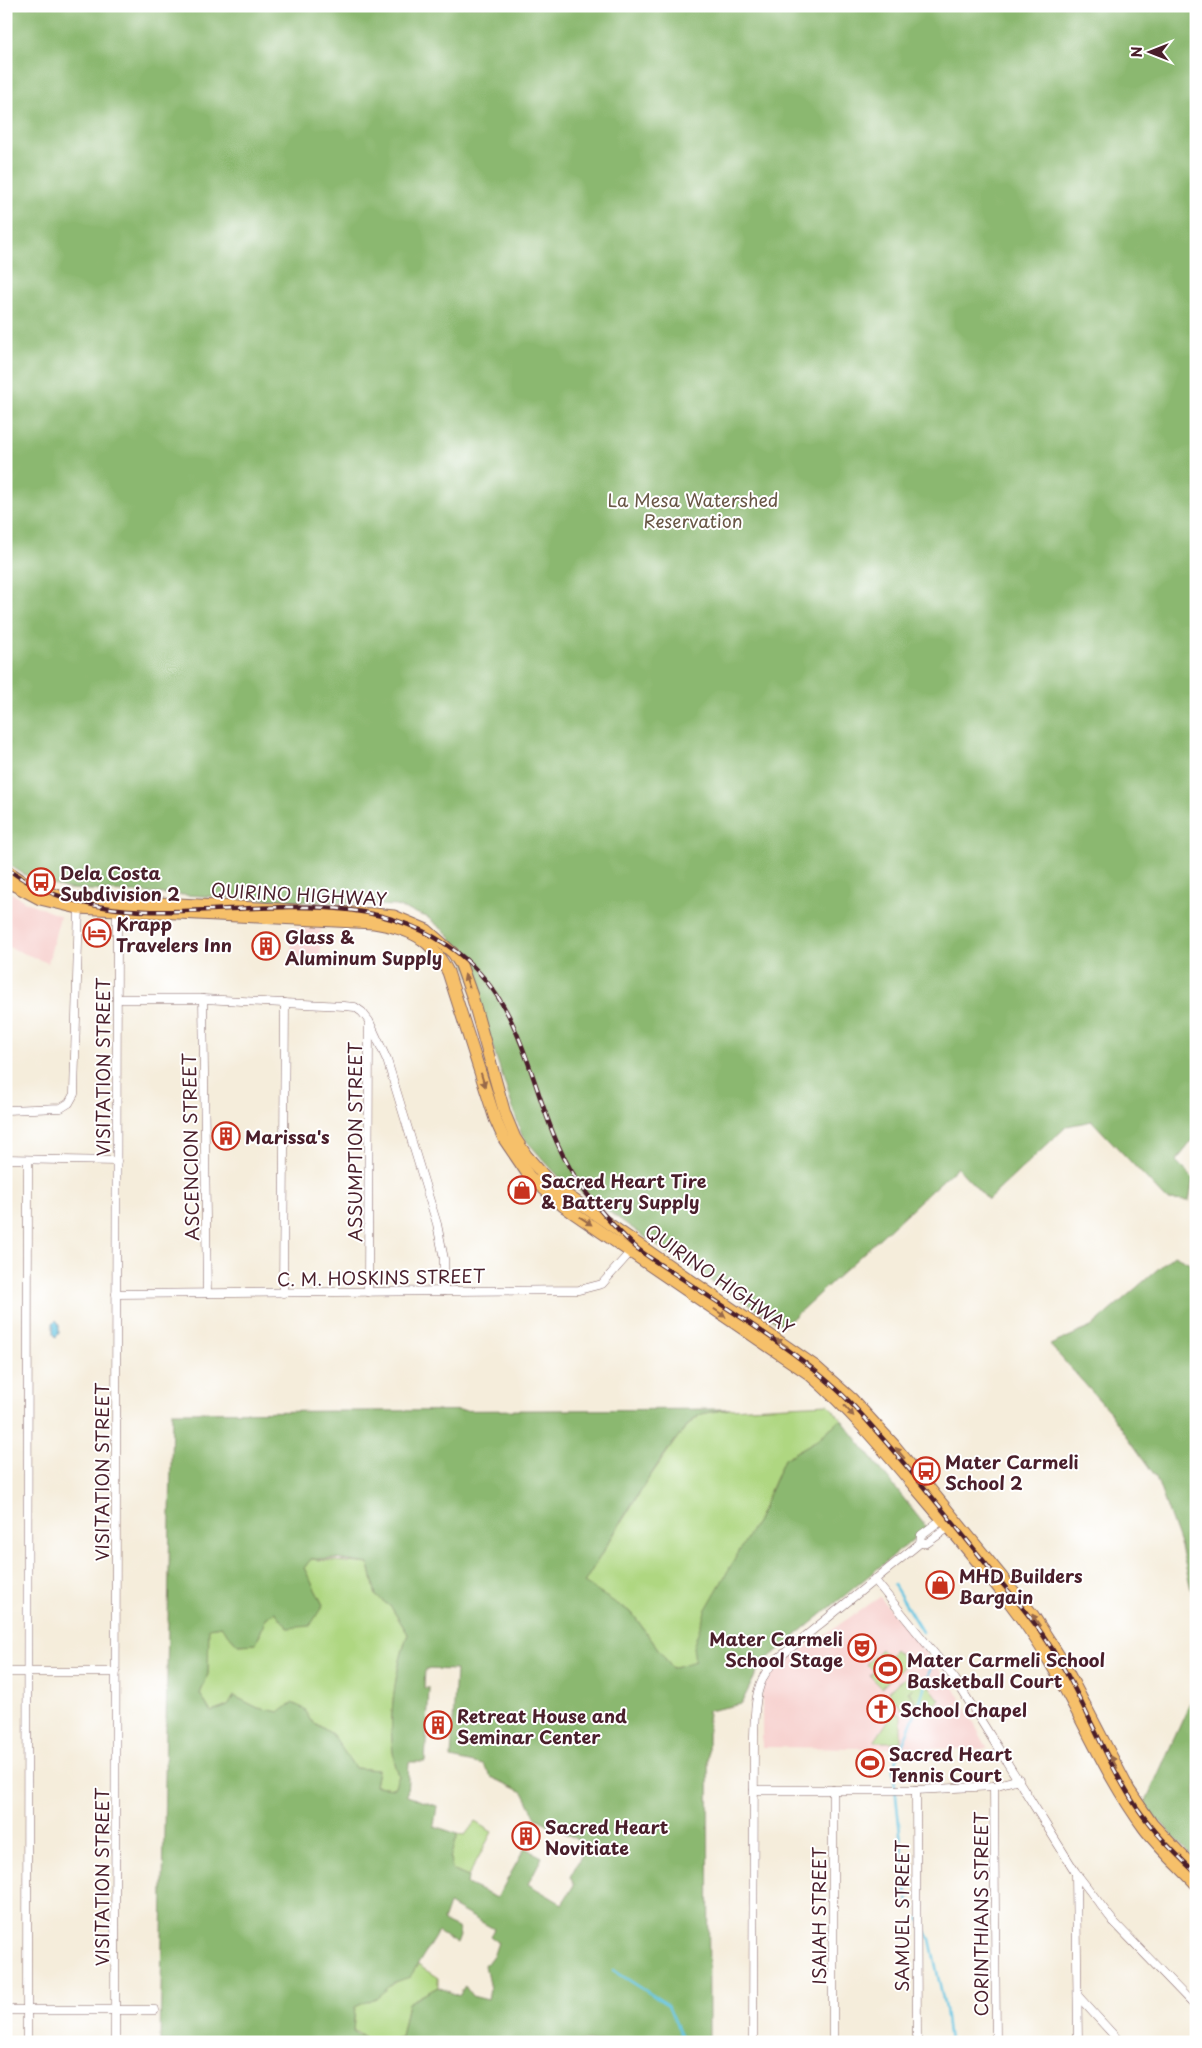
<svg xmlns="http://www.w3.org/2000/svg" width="1202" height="2048" viewBox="0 0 1202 2048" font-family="'Playpen Sans',sans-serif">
<rect width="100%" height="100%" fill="#fff"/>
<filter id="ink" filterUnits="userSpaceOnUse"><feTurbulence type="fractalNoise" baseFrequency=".02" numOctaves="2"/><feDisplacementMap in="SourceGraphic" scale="10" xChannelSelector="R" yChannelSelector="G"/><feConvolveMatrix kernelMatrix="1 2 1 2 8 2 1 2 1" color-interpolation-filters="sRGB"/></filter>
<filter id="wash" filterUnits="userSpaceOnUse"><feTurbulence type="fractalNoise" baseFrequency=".0096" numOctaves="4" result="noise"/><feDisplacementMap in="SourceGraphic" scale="20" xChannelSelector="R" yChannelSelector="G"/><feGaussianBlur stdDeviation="1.12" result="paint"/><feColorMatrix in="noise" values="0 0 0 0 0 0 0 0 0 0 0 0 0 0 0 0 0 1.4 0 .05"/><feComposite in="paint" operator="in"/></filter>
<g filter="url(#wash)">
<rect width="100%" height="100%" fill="#f5eddb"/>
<g fill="#f7d0ce">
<polygon points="6,889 24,901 60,916 48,963 6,946"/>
<polygon points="292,928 321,929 320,963 291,962"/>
<polygon points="880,1597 955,1689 988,1749 762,1747 762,1687 769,1672"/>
</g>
<g fill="#afd781" stroke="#7c7b56">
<polygon points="828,1404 841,1419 817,1440 784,1459 695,1662 672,1668 632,1613 583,1584 647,1481 682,1431 701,1414 729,1409"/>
<path d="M311,1559L369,1564L376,1596L391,1607L408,1634C394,1671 384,1739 399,1776L394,1788L375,1786L378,1770L355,1768L332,1734L310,1720L292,1703L280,1713L258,1708L234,1696L229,1706L211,1713L200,1694L208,1674V1628L221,1626L238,1645L256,1644L266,1618L275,1612L323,1605L304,1568Z"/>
<polygon points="881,1649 889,1656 894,1650 907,1662 882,1688 870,1676 874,1671 866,1664"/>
<polygon points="913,1672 921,1682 924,1680 940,1700 925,1712 909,1692 913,1688 908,1692 916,1703 904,1712 888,1691"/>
<polygon points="894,1712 901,1715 901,1742 874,1742"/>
<polygon points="475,1822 492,1832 468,1877 452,1870 450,1858 458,1834 465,1835"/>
<path d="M418,1965L438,1978V1987L408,2003L401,2037C379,2043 375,2044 356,2031H353L355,2007C372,1999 379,1993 393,1984C406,1975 407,1980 418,1965Z"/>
</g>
<g fill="#8bb86f" stroke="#6a6c4d" fill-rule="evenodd">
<polygon points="6,6 1196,6 1196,1136 1176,1161 1193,1178 1189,1201 1167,1200 1092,1121 1067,1126 988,1200 957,1167 784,1326 682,1263 558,1176 522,1136 465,962 448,934 427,917 396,906 68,889 30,878 6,863"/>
<polygon points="1174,1255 1192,1264 1196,1260 1196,1610 1181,1547 1156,1477 1110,1412 1050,1345 1091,1327"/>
<path d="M729,1409C721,1411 710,1411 702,1414C675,1425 603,1553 584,1583L632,1613L672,1668L695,1661L693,1647L706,1609L760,1515L784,1459L817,1440L841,1419L927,1528L761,1664L741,1704L708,1711L709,2042H385L401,2037L408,2003L438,1987L459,1996L465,1986L472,1996L488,2000L490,1989L485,1966L494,1954L498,1942L490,1936L494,1929L449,1904L443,1921L458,1928L460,1936L457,1944L438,1932L410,1977L395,1982L376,1998L355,2007L353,2031L371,2042H160L172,1412ZM311,1559H335L369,1564L376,1596L391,1607L408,1634C394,1671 384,1739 399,1776L394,1788L375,1786L378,1770L355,1768L332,1734L310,1720L305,1709L292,1703L280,1712L258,1708L234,1696L228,1706L211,1712L200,1694L208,1674L209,1628L221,1626L238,1645L256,1644L266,1618L275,1612L288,1628L310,1626L323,1605L304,1568ZM425,1669L456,1670L451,1758L483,1765L491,1777L523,1792L536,1818L587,1845L570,1877L574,1885L562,1904L528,1884L542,1857L525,1848L497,1898L467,1884L468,1877L452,1870L450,1858L458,1834L434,1826L437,1806L407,1796L409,1762H425L429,1688H424Z"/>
<polygon points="1196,1661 1196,1860 1152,1814 1145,1803 1191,1701"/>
</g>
<polygon fill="#64c5e2" stroke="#577286" points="56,1320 59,1324 59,1333 56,1337 53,1333 53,1323"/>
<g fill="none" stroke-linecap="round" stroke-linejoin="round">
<g stroke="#64c5e2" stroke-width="2.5">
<polyline points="894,1585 922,1632"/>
<polyline points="914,1909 907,1897 893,1769 919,1704 934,1657"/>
<polyline points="919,1918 930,1939 945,2009 949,2042"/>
<polyline points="613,1970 668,2005 684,2042"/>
</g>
</g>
</g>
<g filter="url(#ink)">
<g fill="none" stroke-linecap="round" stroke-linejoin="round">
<g stroke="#866769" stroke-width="9">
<g id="street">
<polyline points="117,999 203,999 344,1006 355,1007 362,1012 369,1021 387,1060 437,1224 444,1259 444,1291"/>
<polyline points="203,999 207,1293"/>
<polyline points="6,1110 61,1108 69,1103 74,1094 79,904"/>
<polyline points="6,1159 117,1161"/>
<polyline points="368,1292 369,1024"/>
<polyline points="283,1293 285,1003"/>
<polyline points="116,1294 579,1290 602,1284 633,1249"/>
<polyline points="920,1543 921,1535 945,1517"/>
<polyline points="874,1579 955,1679 1076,1873 1113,1921 1196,2007"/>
<polyline points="6,1672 116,1672"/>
<polyline points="994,1786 996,2042"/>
<polyline points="754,1790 916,1790 994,1786 1019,1779"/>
<polyline points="833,1790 833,2042"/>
<polyline points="916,1790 917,2042"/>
<polyline points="1076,1873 1078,2042"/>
<polyline points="1078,1996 1120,2042"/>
<polyline points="6,2010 155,2010"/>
<polyline points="27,2042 28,1160"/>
<polyline points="115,2042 117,906"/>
<path d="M753,2042L754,1736C755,1708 754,1681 776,1660L920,1543H927L952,1525"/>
</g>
</g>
<g stroke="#866769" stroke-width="13">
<g id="primary">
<polyline points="6,870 30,886 59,896 80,899 374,914 394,916 427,930 453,953 461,965 472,996 505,1114 515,1138 526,1155 551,1184 815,1366 851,1398 894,1445 1033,1615 1061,1659 1129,1790 1152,1824 1196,1870"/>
<path d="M6,881L40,899L78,908L374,923C411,929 431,938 448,972L495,1119L504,1139L529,1176L563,1206L809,1374C859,1417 899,1469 942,1519C980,1565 1021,1612 1051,1664C1083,1718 1106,1777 1144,1828C1159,1848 1179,1866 1196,1884"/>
</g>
</g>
<use href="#street" stroke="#fff" stroke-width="8"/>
<use href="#primary" stroke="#f6c06b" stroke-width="11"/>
<g stroke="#4a1f2b" stroke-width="4.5">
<path id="rail" d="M6,868C140,967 326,850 458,953C539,1017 527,1117 587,1194C602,1213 619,1233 638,1249C653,1261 671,1271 687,1282C744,1320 815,1362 861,1414C906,1464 948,1516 990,1569C1009,1592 1031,1616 1047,1641C1080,1690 1099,1747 1130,1797C1148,1826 1171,1850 1196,1873"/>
</g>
<use href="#rail" stroke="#fff" stroke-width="2.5" stroke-dasharray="8" stroke-linecap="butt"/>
</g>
<defs><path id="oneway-solid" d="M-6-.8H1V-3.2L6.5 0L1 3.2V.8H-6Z" transform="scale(1.25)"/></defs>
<g fill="#976748">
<use href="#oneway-solid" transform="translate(467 981) rotate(-110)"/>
<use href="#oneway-solid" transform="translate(483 1080) rotate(73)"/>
<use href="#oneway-solid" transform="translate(586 1221) rotate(34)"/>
<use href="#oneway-solid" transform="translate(720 1313) rotate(35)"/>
<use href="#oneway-solid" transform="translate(782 1343) rotate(-146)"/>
<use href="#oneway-solid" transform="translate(849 1411) rotate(48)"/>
<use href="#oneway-solid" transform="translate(900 1453) rotate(-130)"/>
<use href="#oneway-solid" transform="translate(1036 1620) rotate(-125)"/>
<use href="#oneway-solid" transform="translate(1114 1762) rotate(-118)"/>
</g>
</g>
<defs>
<g id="bus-ring" transform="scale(1.4375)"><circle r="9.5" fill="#fff" stroke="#c8321e" stroke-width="1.5"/><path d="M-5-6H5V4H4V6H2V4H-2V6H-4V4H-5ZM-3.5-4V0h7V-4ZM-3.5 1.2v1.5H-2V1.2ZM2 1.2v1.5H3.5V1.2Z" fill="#c8321e"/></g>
<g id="hotel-ring" transform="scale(1.4375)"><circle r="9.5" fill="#fff" stroke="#c8321e" stroke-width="1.5"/><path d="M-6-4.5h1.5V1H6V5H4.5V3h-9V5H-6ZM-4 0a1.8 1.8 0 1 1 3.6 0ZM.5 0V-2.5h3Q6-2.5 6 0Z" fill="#c8321e"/></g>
<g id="building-ring" transform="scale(1.4375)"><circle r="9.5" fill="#fff" stroke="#c8321e" stroke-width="1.5"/><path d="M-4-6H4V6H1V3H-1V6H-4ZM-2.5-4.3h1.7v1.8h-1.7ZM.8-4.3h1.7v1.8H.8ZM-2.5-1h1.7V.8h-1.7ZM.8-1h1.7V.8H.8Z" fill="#c8321e"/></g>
<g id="shop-ring" transform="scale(1.4375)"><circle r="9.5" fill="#fff" stroke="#c8321e" stroke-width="1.5"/><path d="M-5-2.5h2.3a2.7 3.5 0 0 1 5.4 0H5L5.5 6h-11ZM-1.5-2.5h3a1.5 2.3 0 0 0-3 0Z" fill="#c8321e"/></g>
<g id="theatre-ring" transform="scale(1.4375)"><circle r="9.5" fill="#fff" stroke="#c8321e" stroke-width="1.5"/><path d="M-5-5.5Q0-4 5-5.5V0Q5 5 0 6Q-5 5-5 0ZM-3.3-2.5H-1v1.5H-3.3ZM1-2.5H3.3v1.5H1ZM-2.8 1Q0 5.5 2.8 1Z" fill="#c8321e"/></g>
<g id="stadium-ring" transform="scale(1.4375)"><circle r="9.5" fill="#fff" stroke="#c8321e" stroke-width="1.5"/><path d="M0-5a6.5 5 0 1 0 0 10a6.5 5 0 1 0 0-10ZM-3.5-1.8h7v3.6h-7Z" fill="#c8321e"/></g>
<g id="church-ring" transform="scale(1.4375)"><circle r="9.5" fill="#fff" stroke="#c8321e" stroke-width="1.5"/><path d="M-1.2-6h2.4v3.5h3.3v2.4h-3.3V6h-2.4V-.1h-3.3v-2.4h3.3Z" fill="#c8321e"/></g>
</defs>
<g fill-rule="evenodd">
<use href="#bus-ring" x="41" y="882"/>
<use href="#hotel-ring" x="97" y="933"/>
<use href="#building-ring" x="266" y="946"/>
<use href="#building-ring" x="226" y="1136"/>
<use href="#shop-ring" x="522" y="1190"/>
<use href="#bus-ring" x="926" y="1471"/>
<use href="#shop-ring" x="940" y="1585"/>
<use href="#theatre-ring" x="862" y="1648"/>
<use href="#stadium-ring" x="888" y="1669"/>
<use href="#church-ring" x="881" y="1709"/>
<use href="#building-ring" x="438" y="1725"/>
<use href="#stadium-ring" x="870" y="1763"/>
<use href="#building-ring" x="526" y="1836"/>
</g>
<g text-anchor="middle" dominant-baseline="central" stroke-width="4" stroke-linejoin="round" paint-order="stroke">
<g font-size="18" fill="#685645" stroke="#fff">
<text x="693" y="499">La Mesa Watershed<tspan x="693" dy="21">Reservation</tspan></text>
</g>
<g font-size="18" font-weight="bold" fill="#4a1f2b" stroke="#fff" text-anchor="start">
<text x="60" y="872">Dela Costa<tspan x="60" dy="21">Subdivision 2</tspan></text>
<text x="116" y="923">Krapp<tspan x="116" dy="21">Travelers Inn</tspan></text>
<text x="285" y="936">Glass &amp;<tspan x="285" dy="21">Aluminum Supply</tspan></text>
<text x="245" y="1136">Marissa's</text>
<text x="541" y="1180">Sacred Heart Tire<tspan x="541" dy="21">&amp; Battery Supply</tspan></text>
<text x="945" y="1461">Mater Carmeli<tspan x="945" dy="21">School 2</tspan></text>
<text x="959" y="1575">MHD Builders<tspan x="959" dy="21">Bargain</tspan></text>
<text x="843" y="1638" text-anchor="end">Mater Carmeli<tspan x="843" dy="21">School Stage</tspan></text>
<text x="907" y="1659">Mater Carmeli School<tspan x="907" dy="21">Basketball Court</tspan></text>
<text x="900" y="1709">School Chapel</text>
<text x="457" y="1715">Retreat House and<tspan x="457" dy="21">Seminar Center</tspan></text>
<text x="889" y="1753">Sacred Heart<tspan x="889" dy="21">Tennis Court</tspan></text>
<text x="545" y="1826">Sacred Heart<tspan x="545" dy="21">Novitiate</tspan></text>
</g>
<g font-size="18" fill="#4a1f2b" stroke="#fff">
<text transform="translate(299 894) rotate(3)">QUIRINO HIGHWAY</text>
<text transform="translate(102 1067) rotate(-90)">VISITATION STREET</text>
<text transform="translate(354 1142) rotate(-90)">ASSUMPTION STREET</text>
<text transform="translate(190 1147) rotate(-91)">ASCENCION STREET</text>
<text transform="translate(381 1277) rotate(-1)">C. M. HOSKINS STREET</text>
<text transform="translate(720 1279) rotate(35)">QUIRINO HIGHWAY</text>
<text transform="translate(101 1472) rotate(-90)">VISITATION STREET</text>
<text transform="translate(101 1877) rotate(-90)">VISITATION STREET</text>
<text transform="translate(980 1914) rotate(-90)">CORINTHIANS STREET</text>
<text transform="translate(818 1916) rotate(-90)">ISAIAH STREET</text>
<text transform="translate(901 1916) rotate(-90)">SAMUEL STREET</text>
</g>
</g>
<rect width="1202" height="2048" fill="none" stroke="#fff" stroke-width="25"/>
<g transform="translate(1150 52) rotate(270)" stroke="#ffffff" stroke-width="4" paint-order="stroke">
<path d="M0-4L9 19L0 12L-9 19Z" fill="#4a1f2b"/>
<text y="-8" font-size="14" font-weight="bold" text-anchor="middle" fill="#4a1f2b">N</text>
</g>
</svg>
